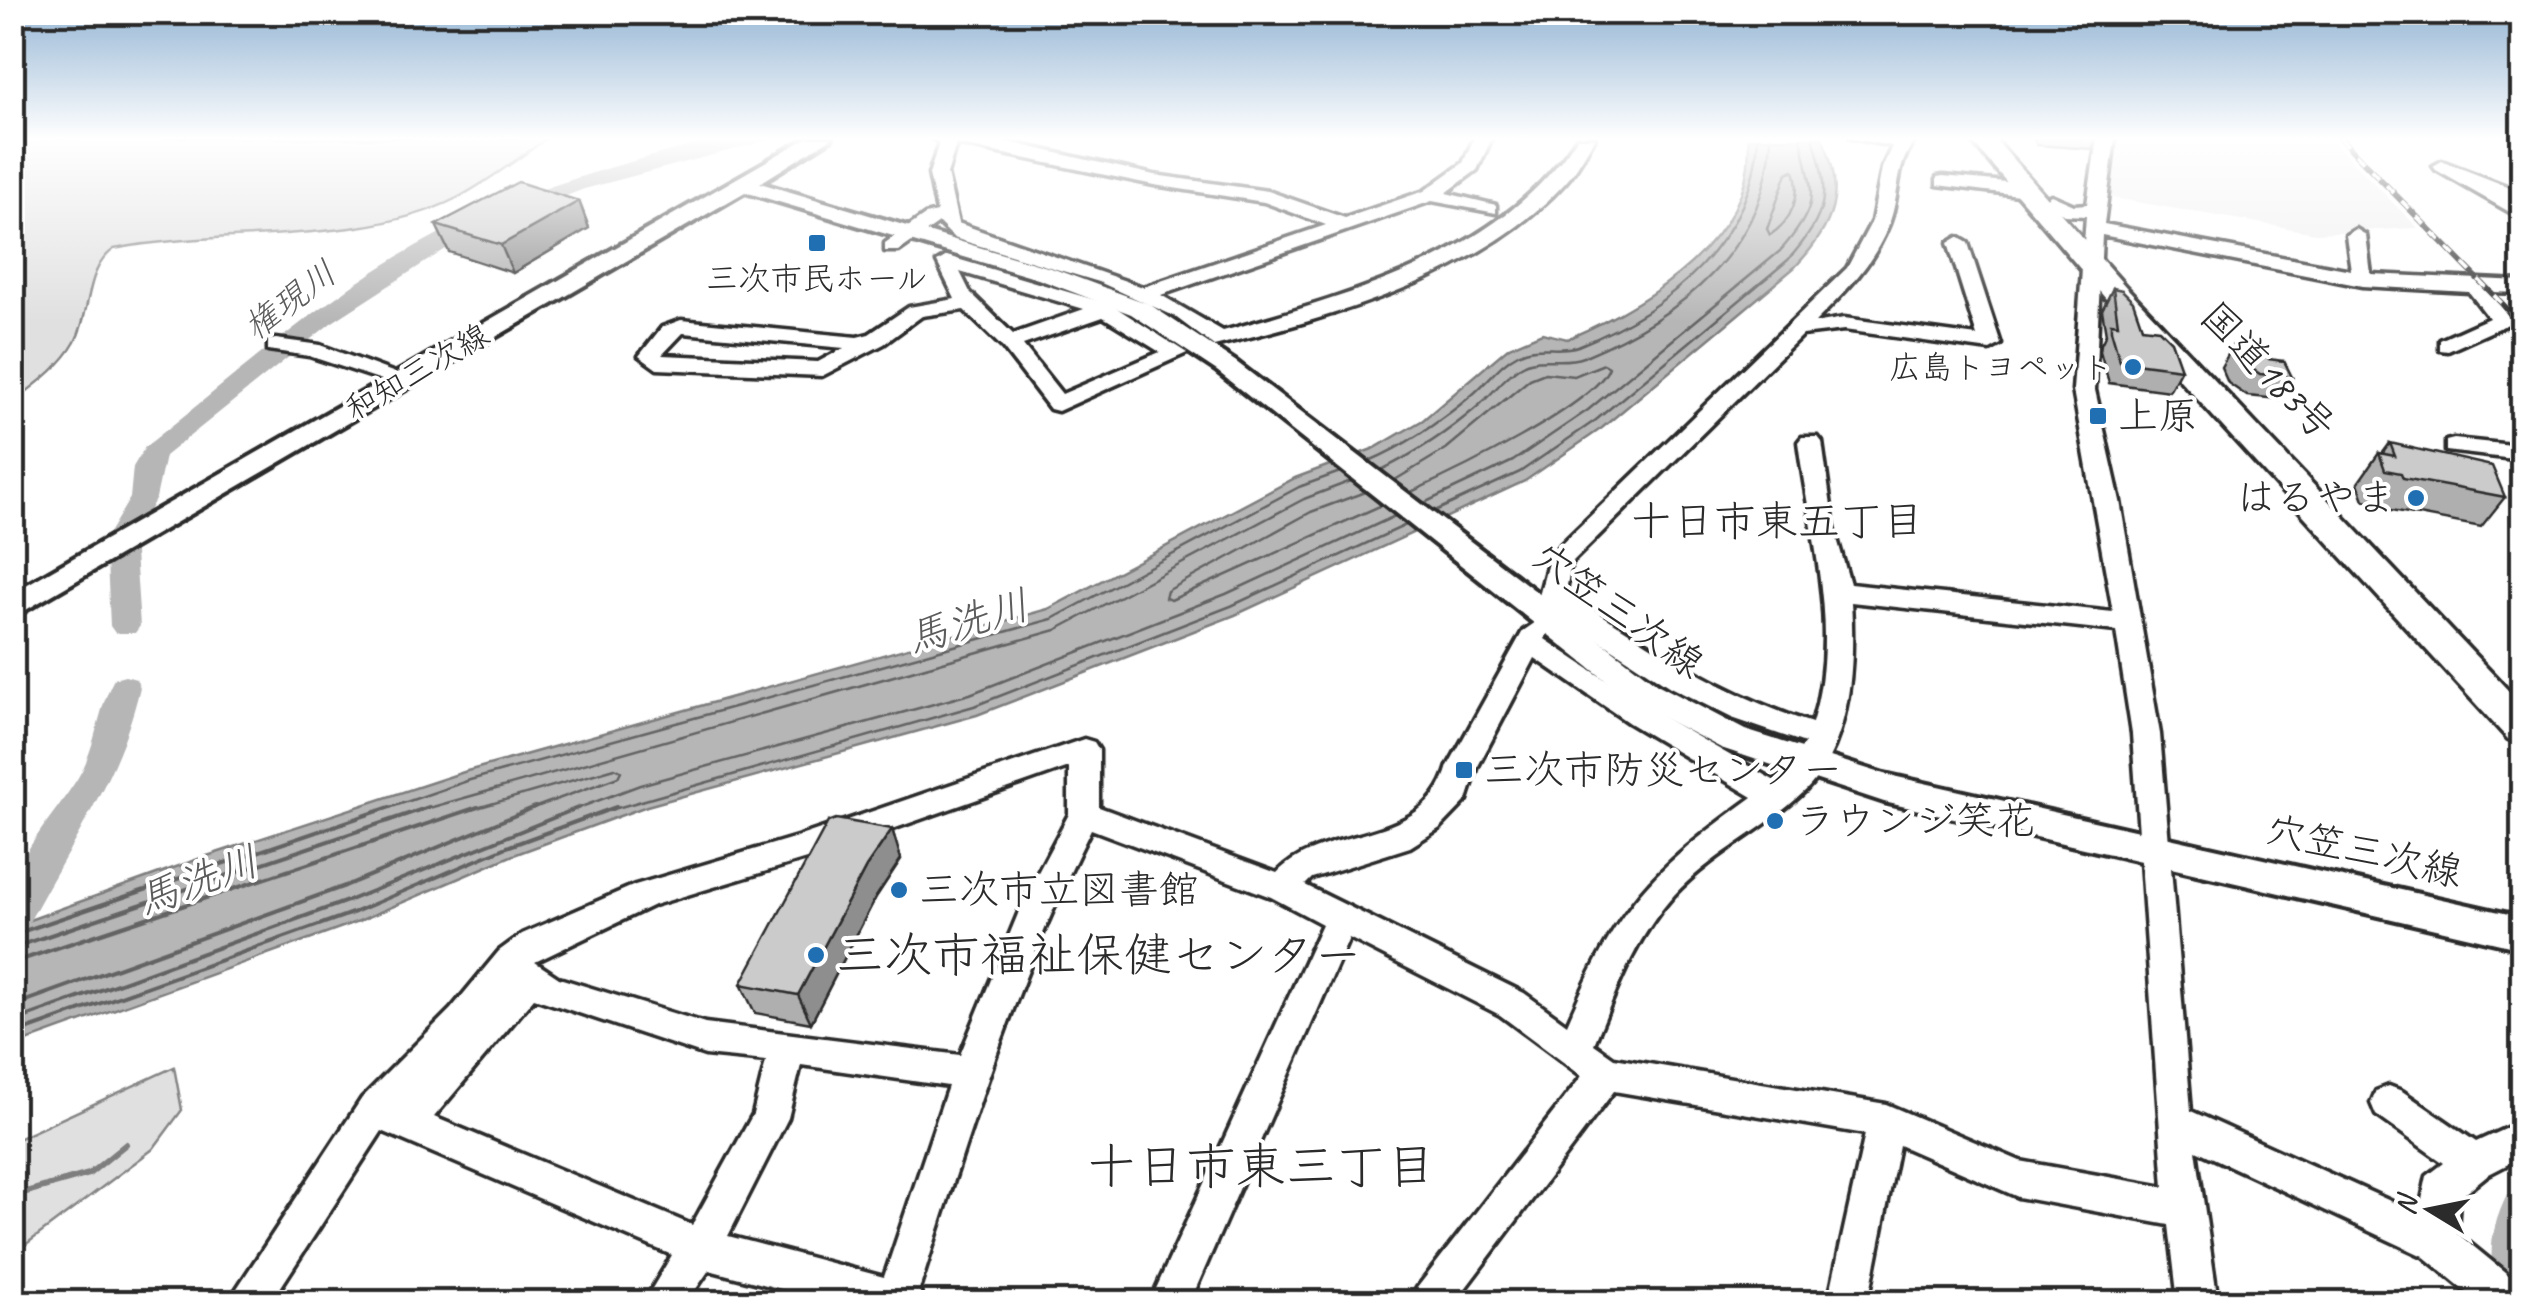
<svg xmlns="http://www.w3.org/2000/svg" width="2535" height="1315" viewBox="0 0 2535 1315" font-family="Caveat,'Klee One',sans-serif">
<rect width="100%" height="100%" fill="#fff"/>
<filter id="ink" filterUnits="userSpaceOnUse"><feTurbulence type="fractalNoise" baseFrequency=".01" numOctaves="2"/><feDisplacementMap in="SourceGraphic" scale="20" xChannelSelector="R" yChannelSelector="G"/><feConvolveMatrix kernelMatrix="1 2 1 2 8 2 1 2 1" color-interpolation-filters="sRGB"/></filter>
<g filter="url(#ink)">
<polygon fill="#efefef" points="2110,138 2329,138 2418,228 2316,233 2102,196"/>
<g fill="#e0e0e0" stroke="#868686" stroke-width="2.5">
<path d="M13,138H548C518,158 489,181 457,198C361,247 219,228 114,249C84,270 92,311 75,342C61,367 35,385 13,402Z"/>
<polygon points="174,1067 182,1110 153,1149 13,1254 13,1141"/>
</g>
<path fill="#b6b6b6" stroke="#7e7e7e" stroke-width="2.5" d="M1748,138H1822C1847,192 1834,226 1795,267L1602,428L1525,481L1235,615L977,715L647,806L511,856L359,921L13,1046V926L201,858L467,771L1048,609L1295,478L1375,448L1423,420L1509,347L1542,333L1567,339C1646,305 1759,237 1748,138Z"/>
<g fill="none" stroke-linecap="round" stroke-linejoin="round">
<g stroke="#636363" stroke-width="2.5">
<path d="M1794,170C1802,195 1792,221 1770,235L1767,229L1787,173Z"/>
<path d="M1369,461C1407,445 1441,421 1472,395C1488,382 1500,363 1518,354C1538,343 1558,353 1578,346C1668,311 1754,239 1758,138"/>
<path d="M1381,470C1416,453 1448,432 1477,407C1493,394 1505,375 1523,365C1541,355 1563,365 1583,357C1680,317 1767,249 1771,138"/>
<path d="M1395,480L1446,449L1530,379L1545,373L1574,376L1604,364L1609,367C1596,405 1451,474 1411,492"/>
<polyline points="1365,492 1311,512 1167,591 1165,598 1171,600 1382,505"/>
<path d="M1424,503L1513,461L1588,410L1780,251C1823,202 1812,195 1801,138"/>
<path d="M1435,511L1520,472L1596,420L1788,260C1829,213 1830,195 1813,138"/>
<polyline points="383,810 470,780 1052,619 1299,487 1340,472"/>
<polyline points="422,810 1056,630 1304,499 1351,481"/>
<polyline points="470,810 615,768 621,771 618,777 528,810"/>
<polyline points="573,810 640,785 970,694 1226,594 1395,516"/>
<polyline points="610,810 974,706 1231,606 1406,525"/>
</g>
<g stroke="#636363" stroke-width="4">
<polyline points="12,935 390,807"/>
<polyline points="12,948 429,807"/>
<polyline points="12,963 478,807"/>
<polyline points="12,1006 345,886 535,807"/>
<polyline points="12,1022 350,900 580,807"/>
<polyline points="12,1035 355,912 507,847 616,807"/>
</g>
<polyline stroke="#7e7e7e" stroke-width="6" points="12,1196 89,1174 126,1144"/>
<g fill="#b6b6b6" fill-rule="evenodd">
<path d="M721,138H777L584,189L469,234L331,323L165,456L156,498L134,538L140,626L135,633H115L110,626L106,538L130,498L133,467L145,447C244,369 341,281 454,226C537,185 632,161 721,138Z"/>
<path d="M125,676L136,679L140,687C120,776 67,849 25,930L12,934C12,919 10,902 12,887C19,851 62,806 80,774C97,744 98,708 114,679Z"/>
<path d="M2522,1189V1302H2499C2488,1263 2488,1233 2507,1195Z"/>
</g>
<g stroke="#2b2b2b" stroke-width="7">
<g id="minor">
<path d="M932,138H991L1154,175L1268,191L1345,218L1424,191L1463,163L1474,138H1492L1477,170L1446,193L1496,205V213L1432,201L1161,295L1223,331C1351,295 1502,255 1577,138H1595C1585,153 1577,170 1565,183C1480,277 1333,317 1214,346L1174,316L1099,282L954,238L939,223L899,251H885V243L925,215L937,212L929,174L939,143ZM956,144L1154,185L1264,202L1326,225L1143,287L958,223L947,174Z"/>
<path d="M1851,138H1914V142C1895,166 1900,196 1889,224C1873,265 1845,292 1814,323L1844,318L1977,336L1948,243L1958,237L1968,243L2001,344L1990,350L1844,330L1802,335L1571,563L1566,591C1648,645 1717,692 1812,723C1841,628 1810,536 1798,442L1802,437H1818L1822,442L1834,528L1850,584L2113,612L2073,390L2086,216L2064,215L2042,201L2051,195L2074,205L2087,204L2097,138H2115L2104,224L2351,270L2346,235L2356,229L2366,235L2371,274L2522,281V293L2490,292L2511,320L2508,324L2448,351L2440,350V340L2489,318L2469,292L2362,286L2102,235L2095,390L2120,501L2160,734L2191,1111L2419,1214L2427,1176L2444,1163L2376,1115L2371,1103L2376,1091L2389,1086L2402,1091L2476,1142L2522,1121V1157L2487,1175L2459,1198L2457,1233L2522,1286V1302H2479L2423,1256L2196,1150L2218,1302H2178L2169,1225L2018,1197L1899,1145L1868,1302H1828L1865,1134L1614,1091L1455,1302H1411L1417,1288L1582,1076L1500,1015L1349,938L1190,1302H1150L1322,924L1271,897L1091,829C1017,976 969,1133 919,1290L924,1302H831L709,1270L687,1302H644L672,1255L382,1131L271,1302H228L362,1098L451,1009L499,951L522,934L635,885L800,836L1084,739L1094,742L1099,750V807L1277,873C1325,823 1425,848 1448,766L1523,631L1536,622L1549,631L1545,639L1649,709L1775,781L1805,743L1732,718L1670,687L1538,600L1550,555L1847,268L1872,221L1882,168L1892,146ZM1851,602L2116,631L2132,734L2164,1187L2020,1161L1886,1104L1614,1058L1594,1044C1616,991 1635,938 1674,895C1713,853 1766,829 1806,790C1851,744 1855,665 1851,602ZM1535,658L1629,723L1753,797C1648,873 1619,904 1567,1024L1524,993L1305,885L1312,878L1410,847L1440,828L1467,800L1478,766ZM1069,767V814L1025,897L960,1055L705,1023L559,978L535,962L654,905L813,857ZM534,998L705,1055L766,1061L753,1114L692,1225L434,1117ZM801,1065L948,1086L884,1277L728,1236L788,1118Z"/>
<polygon points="2442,161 2522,192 2522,203 2517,202 2522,205 2522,219 2436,170 2433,166"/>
<polygon points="1943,176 2027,184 2036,190 2027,196 1937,185 1937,177"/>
<path d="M947,256L1112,305L1187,353L1058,411L1050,409L1003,348L964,310L922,316L884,344L822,376L657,369L639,356L662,327L681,320L857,337L869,334L909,307L955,299L937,262ZM960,272L1084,309L1013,334L970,292ZM1103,317L1160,352L1062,394L1023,345ZM683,333L844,348L818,362L662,355Z"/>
<polygon points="276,339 320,345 414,380 403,387 309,356 268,350 268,340"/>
<polygon points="2454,439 2522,446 2522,460 2446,451 2446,441"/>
</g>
</g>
<g stroke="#2b2b2b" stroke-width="8">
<polygon id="major" points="807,138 832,138 760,183 1054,269 1149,304 1235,361 1657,684 1745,730 1884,774 2522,917 2522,949 1884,802 1721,748 1633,702 1217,371 1131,314 1038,279 745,192 12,618 12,593"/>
</g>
<g stroke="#2b2b2b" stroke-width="7">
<polygon id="highway" points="1969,138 1994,138 2126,287 2522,705 2522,743 2508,739 2106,299"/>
</g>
<use href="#minor" fill="#fff" fill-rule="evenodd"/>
<use href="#major" fill="#fff" fill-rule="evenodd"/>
<use href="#highway" fill="#fff" fill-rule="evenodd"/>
<g stroke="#2b2b2b" stroke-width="6">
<polyline id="rail" points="2340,138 2522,324"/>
</g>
<use href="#rail" stroke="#fff" stroke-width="4" stroke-dasharray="11" stroke-linecap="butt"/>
</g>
<g fill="#afafaf" stroke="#2b2b2b" stroke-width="2.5">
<polygon points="2033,138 2096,138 2092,149 2037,145"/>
<polygon points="579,201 589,228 513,273 449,252 436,225"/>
<polygon points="2113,288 2142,327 2181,369 2169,391 2109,383 2100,351 2101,344 2106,334 2102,310"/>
<polygon points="2233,346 2269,359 2292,377 2279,399 2247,396 2228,383 2221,367"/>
<polygon points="2390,443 2505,497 2481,527 2381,508 2379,503 2364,500 2358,483 2379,453 2382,454"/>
<polygon points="892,829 901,859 876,897 811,1023 755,1013 741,984"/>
</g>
<g fill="#8e8e8e" stroke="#2b2b2b" stroke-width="2.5">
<polygon points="579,201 589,228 513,273 501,245"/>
<polygon points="892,829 901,859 876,897 811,1023 798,995 866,867"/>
</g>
<g fill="#cbcbcb" stroke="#2b2b2b" stroke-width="2.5">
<polygon points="518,182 579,201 501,245 436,225"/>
<polygon points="2113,288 2122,290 2133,301 2142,327 2159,329 2171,341 2181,369 2120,361 2111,330 2111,323 2118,324"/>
<polygon points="2233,346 2263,349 2269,359 2284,361 2292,377 2260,374 2240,361"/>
<polygon points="2390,443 2492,466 2505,497 2403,478 2401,473 2385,470 2379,453 2395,456"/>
<polygon points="836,819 892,829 866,867 798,995 741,984 828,822"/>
</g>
</g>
<linearGradient id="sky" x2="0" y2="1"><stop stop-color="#94b5d4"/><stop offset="0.43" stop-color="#fff"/><stop offset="1" stop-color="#fff" stop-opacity="0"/></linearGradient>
<rect width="2535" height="322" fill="url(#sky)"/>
<g fill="#1f6fb2" stroke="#fff" stroke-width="4">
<rect x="807" y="233" width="20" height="20" rx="5"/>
<circle cx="2133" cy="367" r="10"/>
<rect x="2088" y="406" width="20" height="20" rx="5"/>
<circle cx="2416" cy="498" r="10"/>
<rect x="1454" y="760" width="20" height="20" rx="5"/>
<circle cx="1775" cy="821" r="10"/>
<circle cx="899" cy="890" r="10"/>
<circle cx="816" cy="955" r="10"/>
</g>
<g text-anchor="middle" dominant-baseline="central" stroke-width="8" stroke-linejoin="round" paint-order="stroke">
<g font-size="32" fill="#2b2b2b" stroke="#fff">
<text x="817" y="278">三次市民ホール</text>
<text x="2113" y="367" text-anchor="end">広島トヨペット</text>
</g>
<g font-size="32" fill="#2b2b2b" stroke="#fff">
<text transform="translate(417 372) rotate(-30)">和知三次線</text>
</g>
<g font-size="35" font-style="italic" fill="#5c5c5c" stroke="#fff">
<text transform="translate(290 300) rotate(-37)">権現川</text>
</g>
<g font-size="40" fill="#2b2b2b" stroke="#fff">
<text transform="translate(2268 371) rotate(46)">国道183号</text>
<text transform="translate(1618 610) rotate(36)">穴笠三次線</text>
<text transform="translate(2364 851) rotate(13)">穴笠三次線</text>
</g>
<g font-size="40" fill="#2b2b2b" stroke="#fff" text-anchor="start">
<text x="2118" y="416">上原</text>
<text x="2396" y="498" text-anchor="end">はるやま</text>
<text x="1484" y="770">三次市防災センター</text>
<text x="1795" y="821">ラウンジ笑花</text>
<text x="919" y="890">三次市立図書館</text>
</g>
<g font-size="42" fill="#2b2b2b" stroke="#fff">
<text x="1777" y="521">十日市東五丁目</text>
</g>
<g font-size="42" font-style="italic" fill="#5c5c5c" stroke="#fff">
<text transform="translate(968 622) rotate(-17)">馬洗川</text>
<text transform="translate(198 881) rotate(-20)">馬洗川</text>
</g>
<g font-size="48" fill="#2b2b2b" stroke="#fff" text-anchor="start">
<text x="836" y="955">三次市福祉保健センター</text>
</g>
<g font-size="50" fill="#2b2b2b" stroke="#fff">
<text x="1261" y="1166">十日市東三丁目</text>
</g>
</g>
<rect width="2535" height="1315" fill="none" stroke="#fff" stroke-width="50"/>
<rect x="25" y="25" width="2485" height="1265" fill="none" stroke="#2b2b2b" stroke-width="4" filter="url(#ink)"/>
<g transform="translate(2430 1210) rotate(280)" stroke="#ffffff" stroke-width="8" paint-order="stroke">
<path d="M0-8L18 38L0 25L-18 38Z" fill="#2b2b2b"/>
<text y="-15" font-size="28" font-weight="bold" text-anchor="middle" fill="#2b2b2b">N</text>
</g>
</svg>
